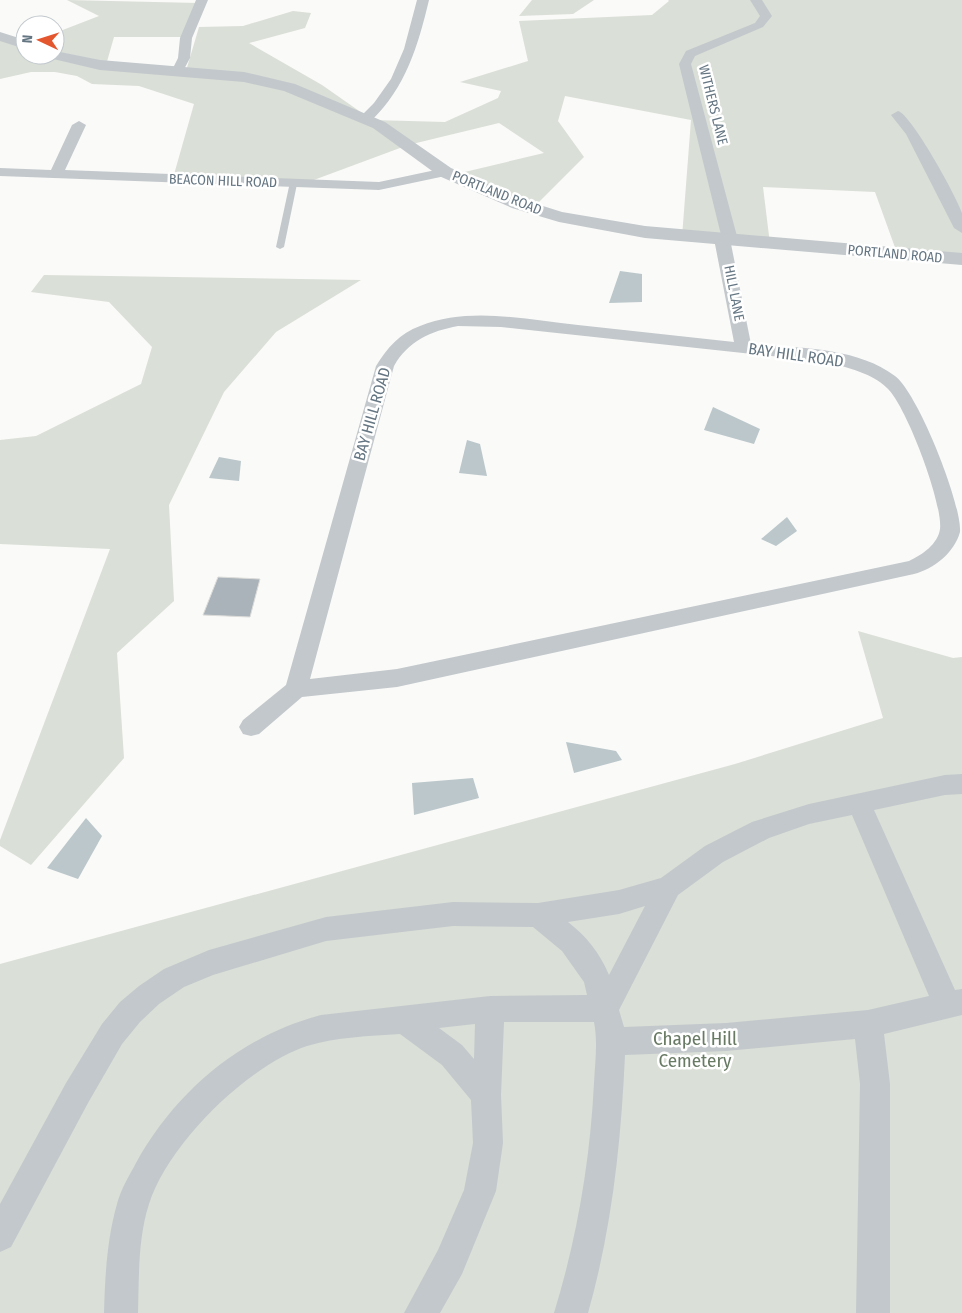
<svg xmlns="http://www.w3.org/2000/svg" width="962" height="1313" viewBox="0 0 962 1313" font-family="'Fira Sans Condensed',sans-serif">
<rect width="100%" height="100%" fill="#fafaf8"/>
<g fill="#dadfd7">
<polygon points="67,0 198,3 183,37 114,37 106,65 186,71 199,27 243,26 293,11 311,13 305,28 249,43 322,85 372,120 445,122 498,98 501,91 460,82 528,61 519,21 652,15 669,1 668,0 962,0 962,259 897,253 875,192 763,187 770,244 682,237 691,120 565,96 558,121 584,157 530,211 452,175 544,153 499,123 408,145 303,184 173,178 194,104 139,86 92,84 77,76 55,72 31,72 0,79 0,40 25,44 25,55 55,55 55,33 99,16"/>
<polygon points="532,0 594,0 573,14 519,16"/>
<polygon points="44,275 361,280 276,332 224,392 169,505 174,601 117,653 124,758 31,865 0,846 0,840 110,549 0,544 0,440 36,436 141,384 152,347 109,302 31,292"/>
<polygon points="858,631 953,658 962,657 962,1313 0,1313 0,964 735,764 883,718"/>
</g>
<g fill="#bbc7cb">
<polygon points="620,271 642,274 642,302 609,303"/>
<polygon points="713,407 760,429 754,444 704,430"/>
<polygon points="467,440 480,444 487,476 459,473"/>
<polygon points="219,457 241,461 239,481 209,478"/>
<polygon points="787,517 797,531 776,546 761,539"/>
<polygon points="566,742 616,751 622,760 574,773"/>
<polygon points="473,778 479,798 414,815 412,783"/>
<polygon points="86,818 102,836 78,879 47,868"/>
</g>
<polygon fill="#aab3b9" stroke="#dcdcda" points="218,577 260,579 250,617 203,615"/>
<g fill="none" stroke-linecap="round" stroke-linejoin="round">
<polygon fill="#c3c8cc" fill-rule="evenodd" points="290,182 297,184 284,247 280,249 276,247"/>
<g fill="#c3c8cc" fill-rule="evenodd">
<polygon points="196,0 208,0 192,38 190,58 182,73 174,73 172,70 178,58 180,38"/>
<path d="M417,0H429C418,46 406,87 371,121H361L359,118L374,103L391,79L404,49Z"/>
<path d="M750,0H762L772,16L763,27L695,56L691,64L738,240L731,244L751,344C798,348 856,347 895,376C918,393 962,504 960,532C954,553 934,569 914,574L397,687L302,697L259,734L251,736L243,734L239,727L243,720L286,685L376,366C387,348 400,333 420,326C470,306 527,320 578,325C630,331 682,336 734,342L714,239L721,235L679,64L686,51L755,23L760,16ZM458,326L501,327L828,362C848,368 872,373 887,388C906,405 943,503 940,529C938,544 922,555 909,561L397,669L310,679L394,366C408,341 431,331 458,326Z"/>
<path d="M898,111C911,114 957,197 962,213C962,219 962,227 962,233L954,228L906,134L891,115Z"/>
<polygon points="79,121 86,125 65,170 379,182 445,168 452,172 450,175 379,190 0,176 0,168 51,170 72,125"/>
<path d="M962,774V794L945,795L874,810L955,990L962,989V1015L884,1034L890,1084V1313H856L860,1084L855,1039L726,1051L625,1055C621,1143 612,1228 588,1313H554C577,1238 590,1162 594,1083C595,1063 598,1042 594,1022H504L501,1095L503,1143L496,1191L462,1274L440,1313H404L438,1250L464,1190L473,1143L471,1100L442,1065L400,1034C369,1036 337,1037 307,1046C247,1066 168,1144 149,1204C138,1238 139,1277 138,1313H104C105,1276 107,1239 117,1204C121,1189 129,1176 136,1163C176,1091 241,1036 321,1015L490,996L587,995L584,982L562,951L533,927L453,926L326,941L213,975L184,987L159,1004L140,1022L122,1044L88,1103L11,1247L0,1252V1204L66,1083L102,1024L120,1002L139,986L164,969L209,950L326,917L453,902L538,903L619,890L661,878L705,846L752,822L809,804L945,775ZM852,815L929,996L868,1010L726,1023L624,1027L619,1010L678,895L723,862L769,838L809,824ZM645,906L609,975C600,953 586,936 568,922L619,914ZM475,1024L474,1059L462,1045L439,1028Z"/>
</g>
<g fill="#c3c8cc" fill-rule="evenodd">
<polygon points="0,32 25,40 25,49 0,41"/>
<polygon points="55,51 100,60 244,72 295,84 385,122 451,168 524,200 562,212 645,226 962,253 962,265 645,238 559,222 512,208 439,176 373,128 284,91 244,82 100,70 49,58 47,55 55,55"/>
</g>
</g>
<g text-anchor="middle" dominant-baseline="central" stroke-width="5" stroke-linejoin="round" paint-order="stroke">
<g font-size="14" fill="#657683" stroke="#fff">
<text transform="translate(713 105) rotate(76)">WITHERS LANE</text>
<text transform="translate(223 181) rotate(2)">BEACON HILL ROAD</text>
<text transform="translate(497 193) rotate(22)">PORTLAND ROAD</text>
<text transform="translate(895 254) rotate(5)">PORTLAND ROAD</text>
<text transform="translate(734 293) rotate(79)">HILL LANE</text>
</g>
<g font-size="16" fill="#657683" stroke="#fff">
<text transform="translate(796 355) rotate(8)">BAY HILL ROAD</text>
<text transform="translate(372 414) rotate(-74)">BAY HILL ROAD</text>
</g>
<g font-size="19" fill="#687a64" stroke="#fff">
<text x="695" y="1038">Chapel Hill<tspan x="695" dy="22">Cemetery</tspan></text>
</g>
</g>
<g transform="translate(40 40) rotate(274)"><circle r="24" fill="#ffffff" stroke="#c1c8cd"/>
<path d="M0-4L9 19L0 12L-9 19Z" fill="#e4572e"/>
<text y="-8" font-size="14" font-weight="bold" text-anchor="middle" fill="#657683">N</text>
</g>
</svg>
